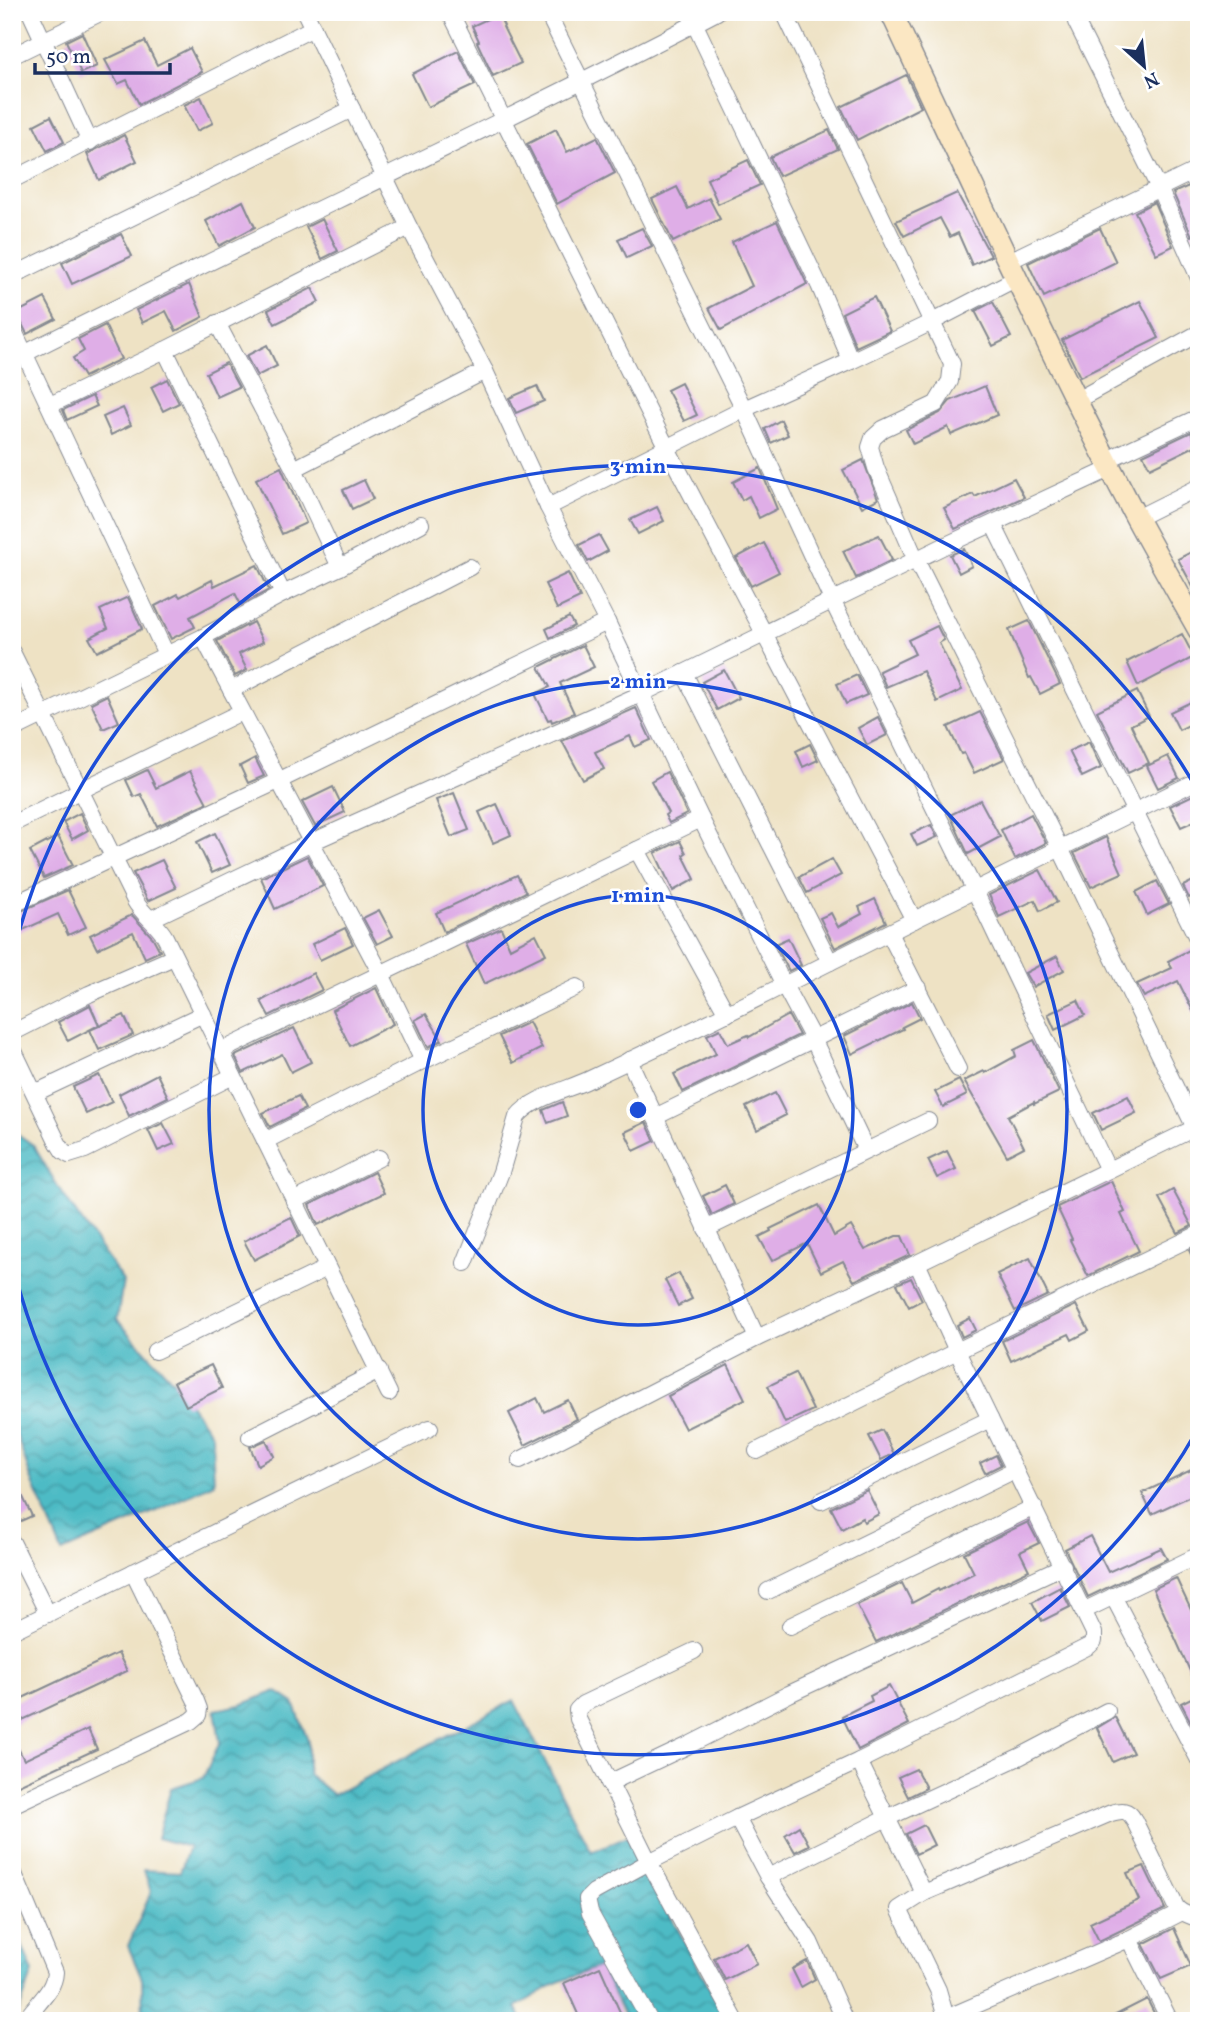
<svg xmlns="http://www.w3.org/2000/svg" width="1211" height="2033" viewBox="0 0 1211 2033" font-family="Vollkorn,serif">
<defs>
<pattern id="water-waves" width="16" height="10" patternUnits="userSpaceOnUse" patternTransform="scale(1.75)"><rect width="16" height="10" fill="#4dbbc5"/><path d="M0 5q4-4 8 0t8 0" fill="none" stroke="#3f98a3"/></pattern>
</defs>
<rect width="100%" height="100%" fill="#fff"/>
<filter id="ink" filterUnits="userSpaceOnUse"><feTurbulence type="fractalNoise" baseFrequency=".0143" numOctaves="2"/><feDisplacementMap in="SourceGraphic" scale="14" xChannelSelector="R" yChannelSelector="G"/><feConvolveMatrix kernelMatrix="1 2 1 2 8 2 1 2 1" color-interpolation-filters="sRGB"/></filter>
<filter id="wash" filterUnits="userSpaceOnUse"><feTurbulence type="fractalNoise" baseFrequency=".00686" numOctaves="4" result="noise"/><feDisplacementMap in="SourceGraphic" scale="28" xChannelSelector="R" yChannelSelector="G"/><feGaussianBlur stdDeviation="1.57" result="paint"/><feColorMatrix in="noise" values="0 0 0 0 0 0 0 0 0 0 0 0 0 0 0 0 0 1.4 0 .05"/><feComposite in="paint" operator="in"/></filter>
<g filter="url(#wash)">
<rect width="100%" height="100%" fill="#eee2c4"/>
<g fill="url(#water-waves)" stroke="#347592" stroke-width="2">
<polygon points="12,1130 33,1145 60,1190 123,1281 117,1320 174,1382 212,1435 214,1483 156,1511 62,1552 31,1478 12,1422"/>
<polygon points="276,1691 294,1703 308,1741 308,1774 333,1795 514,1700 591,1852 627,1836 725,2016 714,2021 627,2021 600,1967 558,1982 516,2007 524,2021 143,2021 142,1979 128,1946 151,1892 144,1870 180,1872 189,1847 157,1838 171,1788 203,1778 220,1742 215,1710 241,1705"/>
<polygon points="12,1921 33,1972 15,2021 12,2021"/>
</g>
<g id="blocks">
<g fill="#dfaee7">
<polygon points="498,14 504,26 503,27 521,63 493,76 477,42 479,41 472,26"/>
<polygon points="82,33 97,66 81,73 66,41"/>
<polygon points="145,41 157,65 190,48 202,72 139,104 127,80 118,84 105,60"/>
<polygon points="458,51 475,85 428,107 412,74"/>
<polygon points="906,75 921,107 857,140 841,107"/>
<polygon points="201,97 213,123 197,131 184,105"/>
<polygon points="51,116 64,142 47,151 34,125"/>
<polygon points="556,129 567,152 597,137 615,173 557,204 527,144"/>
<polygon points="829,130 838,149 779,176 770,157"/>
<polygon points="124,135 137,161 99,180 87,154"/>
<polygon points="748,160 760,185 718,204 707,179"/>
<polygon points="1191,185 1199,201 1199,233 1192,236 1173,193"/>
<polygon points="677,187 688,209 709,198 720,219 673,242 652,199"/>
<polygon points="957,193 991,256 972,265 958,233 950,237 940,218 904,236 896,221"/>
<polygon points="243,201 255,227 219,246 206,221"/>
<polygon points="1154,202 1173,246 1156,254 1135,212"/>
<polygon points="322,219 338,251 322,259 306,227"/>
<polygon points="777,221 807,284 721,330 709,308 752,286 732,242"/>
<polygon points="642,228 652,246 627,258 618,239"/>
<polygon points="1100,228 1116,262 1044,297 1028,263"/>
<polygon points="121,234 132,256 72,284 62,263"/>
<polygon points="189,284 203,317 176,331 166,311 142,323 136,310"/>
<polygon points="312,288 319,302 275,324 268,310"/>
<polygon points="874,297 890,331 856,347 842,313"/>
<polygon points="45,298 56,319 27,334 21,322 12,315"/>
<polygon points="1140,301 1159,338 1080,377 1062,340"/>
<polygon points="993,302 1011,337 993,346 975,311"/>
<polygon points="105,325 121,359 84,377 73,358 84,351 78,339"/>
<polygon points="267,345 277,366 257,376 246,356"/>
<polygon points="226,363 239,387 217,397 206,373"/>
<polygon points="167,379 179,403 163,411 151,387"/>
<polygon points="681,383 697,415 684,421 667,390"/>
<polygon points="537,386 544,401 516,413 509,398"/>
<polygon points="985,386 997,415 951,435 948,427 913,444 906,430 940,413 950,401"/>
<polygon points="92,396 97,406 67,420 63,410"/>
<polygon points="123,408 131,425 111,435 103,417"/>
<polygon points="781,420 788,435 771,443 765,429"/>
<polygon points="1191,432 1197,445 1150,468 1143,455"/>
<polygon points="863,460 878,499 862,507 843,470"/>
<polygon points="281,467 306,523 282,534 256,479"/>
<polygon points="760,468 777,509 759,518 749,496 742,500 733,482"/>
<polygon points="1014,478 1024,497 955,529 944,508 973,494 975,497"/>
<polygon points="364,480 373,499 352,509 343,490"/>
<polygon points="657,507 664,521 638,534 630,520"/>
<polygon points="599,535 608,551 588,562 579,545"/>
<polygon points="879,535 892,560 856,578 843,551"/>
<polygon points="764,543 779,572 751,586 736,558"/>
<polygon points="1199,548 1199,598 1178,559"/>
<polygon points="964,549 972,566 959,573 950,555"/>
<polygon points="257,565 269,590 241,605 235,593 190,617 195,627 171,639 155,606 178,594 180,597 212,580 214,586"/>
<polygon points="568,573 580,598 557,609 545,584"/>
<polygon points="128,597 142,629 97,652 89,638 108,628 100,610"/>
<polygon points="569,617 574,626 550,638 546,629"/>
<polygon points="1029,621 1060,684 1040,694 1031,677 1029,678 1009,630"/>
<polygon points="253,622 263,642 239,654 247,670 235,676 217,641"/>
<polygon points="937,626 944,640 939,643 962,690 937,702 923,671 886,687 879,671 915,654 908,640"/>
<polygon points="1182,634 1194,657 1138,686 1127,662"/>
<polygon points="583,645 594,667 560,683 574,713 552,722 551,719 548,720 535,694 550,687 539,667"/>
<polygon points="724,670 739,698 717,710 702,682"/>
<polygon points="857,675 867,695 846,704 837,684"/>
<polygon points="1137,691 1149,716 1131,725 1149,763 1128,773 1097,711"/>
<polygon points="107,695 119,722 103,729 91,703"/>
<polygon points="1199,698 1199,720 1179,730 1170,712"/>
<polygon points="636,708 651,740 635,747 630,736 595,752 604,769 583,780 562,741"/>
<polygon points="980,712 1004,759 974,773 964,753 961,754 948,727"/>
<polygon points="878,717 887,735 867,745 858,728"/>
<polygon points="1089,742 1101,768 1082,777 1069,751"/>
<polygon points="810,744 818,760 803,767 796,751"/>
<polygon points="1168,756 1179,778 1158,788 1147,766"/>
<polygon points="255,758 264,776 248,783 240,766"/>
<polygon points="147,770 156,788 190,771 207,803 157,826 141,794 134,797 126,780"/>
<polygon points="667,772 687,814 669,823 665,815 668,813 651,781"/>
<polygon points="333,787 345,812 315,826 302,802"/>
<polygon points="1199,792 1199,819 1181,827 1170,806"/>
<polygon points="454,793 469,830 451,837 436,800"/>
<polygon points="980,800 1000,837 968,854 950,815"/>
<polygon points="497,804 511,835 493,843 479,812"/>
<polygon points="80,813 88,830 72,839 63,822"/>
<polygon points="1031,814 1046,843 1015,859 1001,830"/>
<polygon points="931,825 937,837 917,846 911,834"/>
<polygon points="215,833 230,865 212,873 197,842"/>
<polygon points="58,836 73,865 44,878 30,851"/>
<polygon points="1106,837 1122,873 1091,887 1074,853"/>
<polygon points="680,841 686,853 683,855 695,879 673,891 655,853"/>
<polygon points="307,856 323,886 275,909 261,878"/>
<polygon points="832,859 841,875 807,893 799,877"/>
<polygon points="162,860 176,888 148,901 133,873"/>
<polygon points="1040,870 1057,902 1040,911 1035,900 999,917 989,895"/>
<polygon points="517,875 526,892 444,932 436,913"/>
<polygon points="1199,878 1199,893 1189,898 1183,886"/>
<polygon points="1157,881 1169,904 1147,915 1136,892"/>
<polygon points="68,890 86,927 68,935 58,914 12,935 12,915"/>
<polygon points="875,899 886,922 835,948 820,918 831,913 838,927 862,914 859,907"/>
<polygon points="379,910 393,936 377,944 363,918"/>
<polygon points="132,915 153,938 160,951 145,958 133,932 97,949 90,935"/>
<polygon points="345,928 353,944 320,960 312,944"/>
<polygon points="501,928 510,948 536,934 546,954 484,984 466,944"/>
<polygon points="788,938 801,965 789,971 775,944"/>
<polygon points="1191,949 1199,952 1199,1023 1178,981 1144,997 1137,984 1172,968 1168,961"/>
<polygon points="1057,956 1064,970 1033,987 1025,973"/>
<polygon points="313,973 322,990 269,1016 261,1001"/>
<polygon points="376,988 393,1024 350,1046 332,1010"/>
<polygon points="1078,1000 1085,1015 1055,1030 1048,1014"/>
<polygon points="912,1002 920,1018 902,1027 903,1029 852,1054 844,1036"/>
<polygon points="90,1005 99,1025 68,1041 58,1022"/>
<polygon points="426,1014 442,1040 428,1047 415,1020"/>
<polygon points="124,1015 133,1035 99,1050 90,1030"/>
<polygon points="788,1015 799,1035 683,1092 674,1074 716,1054 707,1035 720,1029 728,1044 748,1035 749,1037"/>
<polygon points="529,1022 542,1048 513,1063 499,1036"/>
<polygon points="294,1028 311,1062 291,1072 282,1054 243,1073 235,1056"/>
<polygon points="1034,1040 1059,1092 1034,1104 1034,1102 1008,1116 1024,1147 1007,1156 964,1081 984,1071 985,1073 1016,1056 1014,1050"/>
<polygon points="157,1074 168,1097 129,1116 119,1094"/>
<polygon points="99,1075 112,1102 86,1114 73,1087"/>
<polygon points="959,1080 967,1095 943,1107 935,1092"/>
<polygon points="775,1093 786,1115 757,1130 746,1107"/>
<polygon points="298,1096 305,1109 270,1127 263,1113"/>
<polygon points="1128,1096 1136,1113 1101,1130 1093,1113"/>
<polygon points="562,1102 567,1116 548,1123 543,1110"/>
<polygon points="646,1122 655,1141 634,1151 625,1132"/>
<polygon points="163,1123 174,1144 158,1151 148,1130"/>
<polygon points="947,1151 956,1169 937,1178 928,1160"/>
<polygon points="374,1172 384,1193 318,1225 309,1205"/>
<polygon points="1111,1181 1125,1212 1121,1214 1139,1251 1088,1276 1070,1240 1072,1239 1057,1207"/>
<polygon points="725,1185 734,1204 712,1215 703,1196"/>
<polygon points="1173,1190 1192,1226 1178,1233 1159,1198"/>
<polygon points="819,1205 834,1236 851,1226 865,1250 896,1236 902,1236 910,1255 854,1281 843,1261 821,1272 807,1243 772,1261 759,1237 771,1231 770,1229"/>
<polygon points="291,1217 300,1236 254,1260 244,1241"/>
<polygon points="1199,1246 1199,1271 1189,1250"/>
<polygon points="1030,1258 1048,1295 1015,1311 997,1274"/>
<polygon points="679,1273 692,1299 678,1306 665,1280"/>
<polygon points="911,1278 922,1300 909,1307 897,1284"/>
<polygon points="1076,1305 1089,1331 1072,1340 1069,1334 1011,1361 1002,1341"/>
<polygon points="970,1318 976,1330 962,1337 957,1325"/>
<polygon points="211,1365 222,1388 186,1406 174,1382"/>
<polygon points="728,1365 745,1399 685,1429 668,1396"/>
<polygon points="795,1373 813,1410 785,1423 768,1386"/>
<polygon points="537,1398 544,1412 568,1400 577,1419 525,1445 509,1413"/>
<polygon points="882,1430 894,1454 881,1460 869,1436"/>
<polygon points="266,1440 274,1456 258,1465 250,1447"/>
<polygon points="996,1455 1001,1465 985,1473 980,1463"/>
<polygon points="1191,1470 1199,1487 1199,1492 1152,1514 1142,1493"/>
<polygon points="12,1474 32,1516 12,1525"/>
<polygon points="867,1490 879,1514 864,1522 862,1518 842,1529 831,1508"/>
<polygon points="1028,1522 1039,1543 1020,1552 1029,1570 876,1642 857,1605 902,1583 912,1603 938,1589 939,1591 974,1573 964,1553"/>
<polygon points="1090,1536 1108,1572 1161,1548 1167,1559 1088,1597 1065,1549"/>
<polygon points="1176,1578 1199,1627 1199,1691 1153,1589"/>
<polygon points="1060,1587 1070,1607 1042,1621 1032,1602"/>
<polygon points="118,1653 127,1671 12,1725 12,1703"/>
<polygon points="889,1686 909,1724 858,1750 842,1716 872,1701 870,1696"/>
<polygon points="1199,1694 1199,1728 1195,1730 1181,1703"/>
<polygon points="1115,1717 1133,1753 1113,1762 1097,1728"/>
<polygon points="88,1729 97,1749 12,1788 12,1736 24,1760"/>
<polygon points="916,1769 926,1788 908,1797 898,1777"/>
<polygon points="924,1825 934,1845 916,1854 906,1834"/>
<polygon points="799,1826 809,1845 795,1852 785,1835"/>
<polygon points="1144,1866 1165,1909 1099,1941 1090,1923 1139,1900 1127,1873"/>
<polygon points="1174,1928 1191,1966 1161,1979 1143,1944"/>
<polygon points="746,1942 757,1964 725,1980 714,1958"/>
<polygon points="807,1961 815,1979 801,1987 792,1969"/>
<polygon points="600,1967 624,2021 581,2021 564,1983"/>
<polygon points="1147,1999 1158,2021 1104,2021"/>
</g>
</g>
</g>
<g filter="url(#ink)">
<use href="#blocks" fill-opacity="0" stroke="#848891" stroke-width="2"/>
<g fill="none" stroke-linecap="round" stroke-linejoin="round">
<g stroke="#848891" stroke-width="18">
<g id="street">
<polyline points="30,12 90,142"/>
<path d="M305,12L409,227L485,371L548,507L607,622L701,819L784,985C719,1018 654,1049 588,1080C567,1090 531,1098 517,1117L501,1172L465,1263"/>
<polyline points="450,12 667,448 914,920 784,985 814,1041 866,1150"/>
<polyline points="547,12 744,409 832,600 975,891 1108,1170"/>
<polyline points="689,12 819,285 851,361"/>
<polyline points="784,12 952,364 950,381 936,404 883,429 873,438 870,447 876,468 916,560 1060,848 1195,1128"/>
<polyline points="1076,22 1159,188 1199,278"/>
<polyline points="12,56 102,12"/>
<polyline points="12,180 313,28"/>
<polyline points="1009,261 1199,169"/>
<polyline points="12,276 352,109"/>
<polyline points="217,323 294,469 340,567"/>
<polyline points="12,327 166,654"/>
<polyline points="165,350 283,594"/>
<path d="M12,360C246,241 485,133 717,12"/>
<polyline points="1077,400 1199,333"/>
<polyline points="50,405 165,350 409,227"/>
<polyline points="1107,460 1199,417"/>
<polyline points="294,469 485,371"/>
<polyline points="548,507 744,409 851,361 932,322 1017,278"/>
<polyline points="1137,518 1199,487"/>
<polyline points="993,524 1199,942"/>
<polyline points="203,637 231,690"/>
<path d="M12,652L135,901C143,915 157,923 165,937L389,1393"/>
<polyline points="684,673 830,962"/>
<polyline points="12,730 203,637 283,594 340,567 421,524"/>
<polyline points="12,824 241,712"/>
<polyline points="637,850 727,1014"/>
<polyline points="12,905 278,781 607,622"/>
<polyline points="151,919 312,842 641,694 942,547 1112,468"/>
<polyline points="914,920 1199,780"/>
<polyline points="889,933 958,1069"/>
<polyline points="12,1033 89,994 174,957"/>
<polyline points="12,1047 58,1143 63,1151 69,1155 85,1150 233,1076"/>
<polyline points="221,1051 701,819"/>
<polyline points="629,1060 757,1338"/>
<polyline points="423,1061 381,974 231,690 470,567"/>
<polyline points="35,1093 203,1014"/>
<polyline points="655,1117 918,988"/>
<polyline points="265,1141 423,1061 577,987"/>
<polyline points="294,1201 379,1158"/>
<polyline points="706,1229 928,1121"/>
<polyline points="917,1263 1199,1126"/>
<polyline points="155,1351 327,1268"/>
<polyline points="250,1437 379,1371"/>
<polyline points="757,1451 957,1351 1199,1234"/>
<polyline points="520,1460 757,1338 917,1263 957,1351 1094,1633 1094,1641 1089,1646 859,1761 737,1818 649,1862 594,1892 587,1899 590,1913 650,2021"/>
<polyline points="821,1501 990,1419"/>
<polyline points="12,1542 48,1614"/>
<polyline points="768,1591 1015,1470"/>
<polyline points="1113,1596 1199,1760"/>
<polyline points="1083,1611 1199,1555"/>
<polyline points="790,1626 1034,1507"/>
<polyline points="12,1631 430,1428"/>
<polyline points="694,1651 583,1704 577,1710 578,1719 649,1862 736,2021"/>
<polyline points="859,1761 924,1893 899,1909 938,1990 947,2021"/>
<polyline points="609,1783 687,1746 789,1694 1063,1566"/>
<polyline points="12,1805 191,1721 198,1715 199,1709 196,1701 133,1572"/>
<polyline points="737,1818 768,1877 810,1942 845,2021"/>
<path d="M12,1869L55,1972C54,1992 35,2004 25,2021"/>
<polyline points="768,1877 887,1818 1021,1756 1107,1711"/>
<path d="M924,1893L1111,1813C1122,1810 1128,1809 1134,1820L1176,1907C1182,1915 1191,1914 1199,1920"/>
<polyline points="1129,1939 1170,2021"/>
<polyline points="946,2018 1129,1939 1180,1913"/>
</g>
</g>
<g stroke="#848891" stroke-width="24">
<path id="secondary" d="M891,12C971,182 1049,353 1137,519C1157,556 1178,593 1199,630"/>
</g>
<use href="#street" stroke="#fff" stroke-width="16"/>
<use href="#secondary" stroke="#fbe7c3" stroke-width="21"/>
</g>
</g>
<g fill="none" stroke="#1d4ed8" stroke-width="3.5">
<circle cx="638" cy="1110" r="215"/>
<circle cx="638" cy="1110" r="429"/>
<path d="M1199 1427A644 644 0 0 1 13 1266M13 954A644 644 0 0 1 1199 793"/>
</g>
<circle cx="638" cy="1110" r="10" fill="#1d4ed8" stroke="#fff" stroke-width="3.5"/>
<g font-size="21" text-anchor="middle" font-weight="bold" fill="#1d4ed8" stroke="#fff" stroke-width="5" stroke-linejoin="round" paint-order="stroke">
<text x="638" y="473">3 min</text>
<text x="638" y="688">2 min</text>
<text x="638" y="902">1 min</text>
</g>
<rect width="1211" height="2033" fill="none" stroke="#fff" stroke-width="42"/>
<g transform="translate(1144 66) rotate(153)" stroke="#ffffff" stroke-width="5" paint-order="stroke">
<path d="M0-5L12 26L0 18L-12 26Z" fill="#1b2f5e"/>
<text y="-10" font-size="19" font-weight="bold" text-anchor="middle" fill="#1b2f5e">N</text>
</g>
<path d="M35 63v10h135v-10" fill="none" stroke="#1b2f5e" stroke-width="3.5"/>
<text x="46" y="63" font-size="21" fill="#1b2f5e" stroke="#ffffff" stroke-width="5" paint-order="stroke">50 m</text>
</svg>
